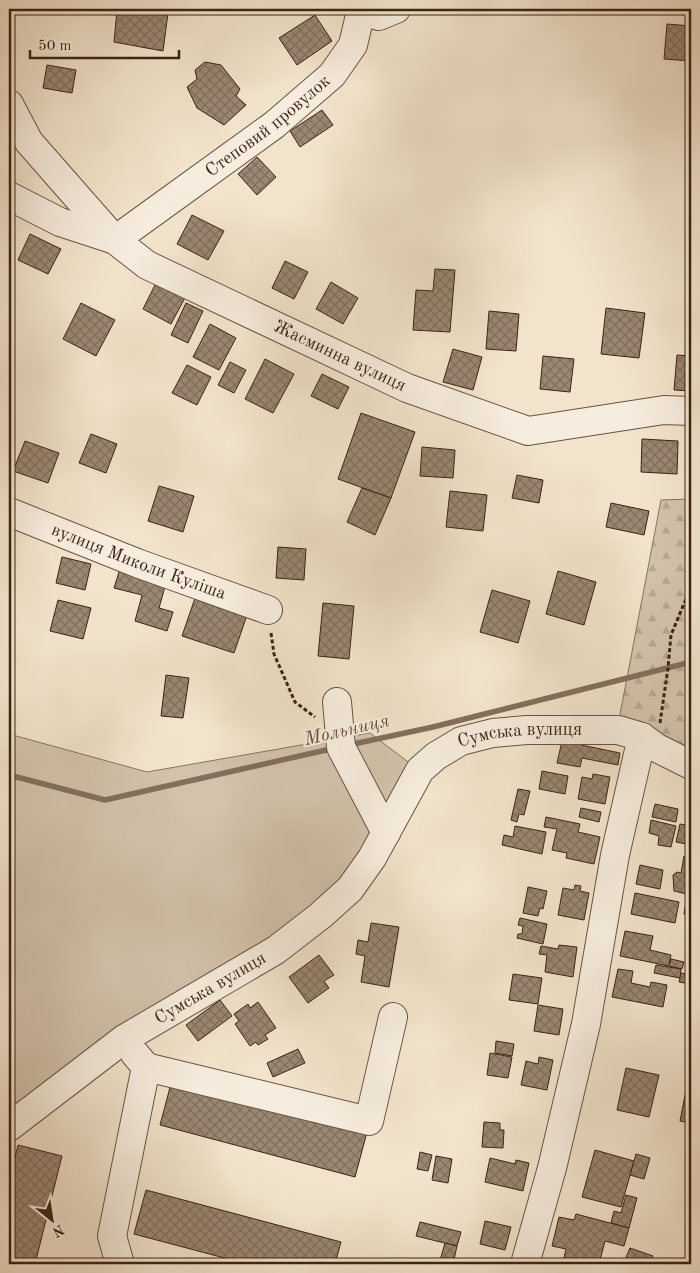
<svg xmlns="http://www.w3.org/2000/svg" width="700" height="1273" viewBox="0 0 700 1273" font-family="'Old Standard TT',serif">
<defs>
<pattern id="forest-firs" width="22" height="20" patternUnits="userSpaceOnUse" patternTransform="scale(1.25)"><rect width="22" height="20" fill="#d3c3ad"/><path d="M5 1l3.5 6h-7zM16 11l3.5 6h-7z" fill="#b6a794"/></pattern>
<pattern id="building-cross-hatch" width="8" height="8" patternUnits="userSpaceOnUse" patternTransform="scale(1.25)"><rect width="8" height="8" fill="#9b8774"/><path d="M0 0l8 8M0 8l8-8" fill="none" stroke="#806e5e"/></pattern>
</defs>
<rect width="100%" height="100%" fill="#f2e4cc"/>
<filter id="stains"><feTurbulence type="fractalNoise" baseFrequency=".004" numOctaves="4"/><feColorMatrix values="0 0 0 0 .2 0 0 0 0 .09 0 0 0 0 .02 0 0 0 .5 -.17"/></filter>
<radialGradient id="worn" r=".72"><stop offset=".6" stop-color="#630" stop-opacity="0"/><stop offset="1" stop-color="#630" stop-opacity=".3"/></radialGradient>
<polygon fill="#d3c3ad" stroke="#887361" points="370,733 420,771 350,889 9,1118 9,734 147,772"/>
<polygon fill="url(#forest-firs)" stroke="#887361" points="691,499 691,765 617,730 661,500"/>
<g fill="none" stroke-linecap="round" stroke-linejoin="round">
<g stroke="#846f5e" stroke-width="5.5">
<polyline points="349,745 433,727 691,662"/>
<polyline points="9,775 105,800 335,748"/>
</g>
</g>
<g fill="url(#building-cross-hatch)" stroke="#3c2315">
<polygon points="117,10 168,13 163,51 114,42"/>
<polygon points="315,15 332,41 297,65 279,38"/>
<polygon points="667,24 691,26 691,61 664,59"/>
<polygon points="205,62 221,65 240,89 236,96 246,105 224,125 197,108 187,87 197,79 195,70"/>
<polygon points="47,65 76,70 72,93 43,88"/>
<polygon points="322,110 333,125 300,147 290,131"/>
<polygon points="257,157 276,177 257,195 238,174"/>
<polygon points="192,215 224,231 208,260 177,244"/>
<polygon points="30,234 61,249 48,274 18,260"/>
<polygon points="285,261 308,272 294,299 272,288"/>
<polygon points="435,269 455,270 450,332 413,330 416,290 433,291"/>
<polygon points="157,281 186,296 171,324 143,309"/>
<polygon points="331,282 358,298 343,324 316,309"/>
<polygon points="81,303 115,320 96,356 63,339"/>
<polygon points="186,303 203,311 188,343 171,335"/>
<polygon points="606,308 645,313 639,358 601,354"/>
<polygon points="489,311 519,314 516,351 486,349"/>
<polygon points="210,324 236,338 219,370 193,357"/>
<polygon points="453,349 482,357 473,390 443,382"/>
<polygon points="677,355 691,356 691,391 674,390"/>
<polygon points="543,356 574,359 570,392 540,389"/>
<polygon points="265,359 294,374 273,413 245,399"/>
<polygon points="230,362 246,370 234,393 218,385"/>
<polygon points="187,365 211,377 197,405 172,393"/>
<polygon points="322,374 349,387 338,409 311,396"/>
<polygon points="361,413 415,432 391,498 338,479"/>
<polygon points="91,434 117,444 106,473 79,463"/>
<polygon points="642,439 678,441 677,474 641,472"/>
<polygon points="25,441 59,453 48,483 13,471"/>
<polygon points="422,447 455,450 453,478 420,476"/>
<polygon points="517,475 543,480 539,503 512,498"/>
<polygon points="159,486 194,496 183,532 148,521"/>
<polygon points="362,488 391,498 375,535 347,522"/>
<polygon points="450,491 487,495 483,531 446,527"/>
<polygon points="611,503 649,511 644,535 606,527"/>
<polygon points="278,547 306,549 304,580 276,578"/>
<polygon points="62,557 91,564 85,590 56,583"/>
<polygon points="120,569 166,583 159,608 173,612 167,631 135,621 142,595 114,588"/>
<polygon points="558,571 596,582 584,625 546,614"/>
<polygon points="492,590 530,601 518,643 480,632"/>
<polygon points="195,598 247,615 234,653 182,636"/>
<polygon points="58,600 91,608 83,639 50,631"/>
<polygon points="323,603 354,606 349,659 318,656"/>
<polygon points="166,675 189,678 183,718 161,716"/>
<polygon points="562,741 620,753 618,765 582,758 580,767 557,763"/>
<polygon points="542,771 568,776 565,794 539,789"/>
<polygon points="593,774 610,777 605,804 578,799 582,777 592,779"/>
<polygon points="518,789 530,791 524,815 519,814 517,822 511,820"/>
<polygon points="655,804 678,809 676,822 652,817"/>
<polygon points="581,808 601,812 599,822 579,817"/>
<polygon points="546,817 580,824 578,832 600,837 594,864 566,858 567,853 552,850 557,829 544,827"/>
<polygon points="651,820 676,826 671,847 658,845 659,836 649,833"/>
<polygon points="680,824 691,826 691,845 676,842"/>
<polygon points="515,826 546,832 542,854 502,845 504,835 513,837"/>
<polygon points="684,856 691,858 691,895 674,891 673,875 677,872 681,873"/>
<polygon points="640,865 663,870 660,889 636,884"/>
<polygon points="575,885 581,886 580,891 589,893 584,920 558,915 563,888 574,890"/>
<polygon points="528,887 547,891 543,909 540,908 538,916 523,913"/>
<polygon points="635,893 679,902 675,923 631,914"/>
<polygon points="686,902 691,903 691,915 684,914"/>
<polygon points="520,918 547,924 543,944 517,938 518,934 522,934 523,926 518,925"/>
<polygon points="371,923 399,927 389,987 361,982 365,956 356,954 358,940 368,942"/>
<polygon points="625,931 653,936 650,950 671,955 669,966 620,956"/>
<polygon points="559,945 577,947 573,977 545,972 547,955 539,954 541,946 558,949"/>
<polygon points="319,955 334,975 324,981 329,988 308,1003 289,977"/>
<polygon points="671,959 684,962 682,969 669,966"/>
<polygon points="656,965 681,969 680,978 654,973"/>
<polygon points="618,969 633,971 631,983 650,987 651,982 667,985 663,1007 612,997"/>
<polygon points="681,973 691,975 691,984 679,982"/>
<polygon points="513,974 542,978 538,1004 509,1000"/>
<polygon points="220,1000 232,1016 198,1041 186,1025"/>
<polygon points="258,1002 276,1028 265,1035 268,1039 258,1045 256,1042 250,1046 235,1024 239,1021 234,1014 248,1004 250,1008"/>
<polygon points="538,1005 563,1009 559,1035 534,1031"/>
<polygon points="496,1041 514,1044 512,1056 495,1053"/>
<polygon points="298,1049 305,1063 273,1077 267,1063"/>
<polygon points="490,1053 512,1057 508,1078 487,1075"/>
<polygon points="539,1057 553,1060 547,1090 521,1085 526,1061 538,1064"/>
<polygon points="626,1068 659,1075 649,1117 617,1110"/>
<polygon points="172,1080 367,1132 355,1177 160,1125"/>
<polygon points="686,1090 691,1091 691,1123 680,1121"/>
<polygon points="484,1122 500,1123 500,1130 504,1130 503,1148 482,1147"/>
<polygon points="18,1145 62,1156 35,1264 9,1264 9,1181"/>
<polygon points="595,1150 634,1161 621,1207 582,1197"/>
<polygon points="420,1152 432,1155 428,1171 417,1169"/>
<polygon points="636,1154 650,1158 644,1179 630,1175"/>
<polygon points="436,1156 452,1159 448,1183 432,1180"/>
<polygon points="490,1158 515,1164 516,1160 529,1163 523,1191 485,1182"/>
<polygon points="146,1190 341,1242 335,1264 247,1264 134,1234"/>
<polygon points="626,1195 637,1198 629,1228 611,1223 614,1211 621,1213"/>
<polygon points="576,1214 629,1228 624,1246 605,1241 599,1264 587,1264 564,1258 566,1249 552,1246 559,1217 574,1220"/>
<polygon points="485,1221 511,1227 505,1250 480,1244"/>
<polygon points="420,1222 461,1232 457,1246 416,1236"/>
<polygon points="445,1243 457,1246 453,1264 439,1264"/>
<polygon points="630,1248 653,1256 650,1264 630,1264 624,1262"/>
</g>
<g fill="none" stroke-linecap="round" stroke-linejoin="round">
<g stroke="#6a5343" stroke-width="30">
<g id="minor">
<polyline points="361,11 379,16 396,9"/>
<path id="s1" d="M9,104L29,142L115,240L274,125L332,75L353,45L361,11"/>
<path id="s2" d="M9,196L60,222L115,240L147,265L407,388L528,431L664,410L691,411"/>
<path id="s3" d="M9,512L137,563L268,610"/>
<polyline points="337,702 341,747 386,833"/>
<polyline points="146,1067 369,1121 393,1017"/>
<path id="s4" d="M9,1127L124,1039L276,950L320,916L350,889L372,858L420,770L436,756L461,741L493,733L527,730H618L642,737L657,748L691,765"/>
<polyline points="120,1264 112,1236 146,1067 135,1054"/>
<polyline points="525,1264 552,1168 586,1024 615,855 642,737"/>
</g>
</g>
<g stroke="#3c2315" stroke-width="3" stroke-dasharray="4 2.5" stroke-linecap="butt">
<polyline points="271,633 274,654 295,702 315,717"/>
<polyline points="660,723 668,668 671,635 691,587"/>
</g>
<use href="#minor" stroke="#f7edde" stroke-width="28"/>
</g>
<g text-anchor="middle" dominant-baseline="central" stroke-width="4" stroke-linejoin="round" paint-order="stroke">
<g font-size="18" fill="#3c2315" stroke="#f7edde">
<text stroke="none"><textPath href="#s1" startOffset="364">Степовий провулок</textPath></text>
<text stroke="none"><textPath href="#s2" startOffset="369">Жасминна вулиця</textPath></text>
<text stroke="none"><textPath href="#s3" startOffset="139">вулиця Миколи Куліша</textPath></text>
<text stroke="none"><textPath href="#s4" startOffset="665">Сумська вулиця</textPath></text>
<text stroke="none"><textPath href="#s4" startOffset="245">Сумська вулиця</textPath></text>
</g>
<g font-size="19" font-style="italic" fill="#664f3f" stroke="#f7edde">
<text transform="translate(347 731) rotate(-13)">Мольниця</text>
</g>
</g>
<rect width="700" height="1273" fill="none" stroke="#f2e4cc" stroke-width="30"/>
<rect x="10" y="10" width="680" height="1253" fill="none" stroke="#3c2315" stroke-width="2.5"/>
<rect x="15" y="15" width="670" height="1243" fill="none" stroke="#3c2315"/>
<g transform="translate(52 1220) rotate(150)" stroke="#f7edde" stroke-width="4" paint-order="stroke">
<path d="M0-4L9 19L0 12L-9 19Z" fill="#3c2315"/>
<text y="-8" font-size="14" font-weight="bold" text-anchor="middle" fill="#3c2315">N</text>
</g>
<path d="M30 50v8h149v-8" fill="none" stroke="#3c2315" stroke-width="2.5"/>
<text x="38" y="50" font-size="15" fill="#3c2315" stroke="#f7edde" stroke-width="4" paint-order="stroke">50 m</text>
<rect width="100%" height="100%" filter="url(#stains)"/>
<rect width="100%" height="100%" fill="url(#worn)"/>
</svg>
